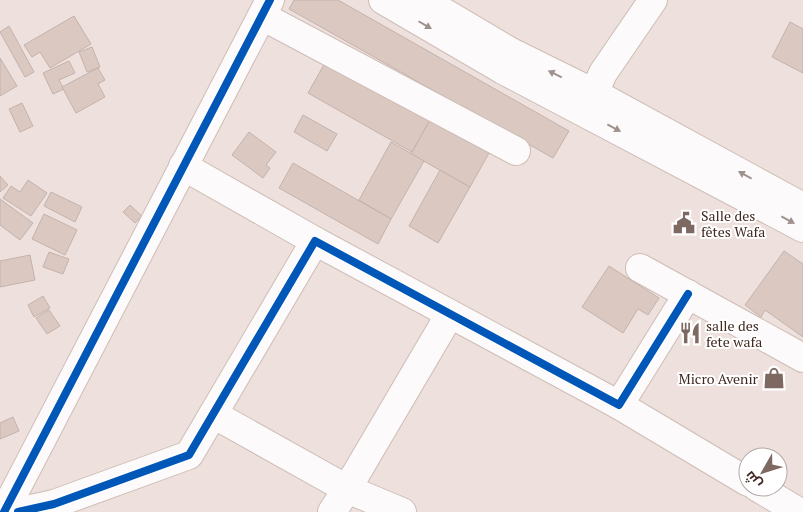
<svg xmlns="http://www.w3.org/2000/svg" width="803" height="512" viewBox="0 0 803 512" font-family="'PT Serif',Cairo,serif">
<rect width="100%" height="100%" fill="#eee0dc"/>
<g fill="#dbc8c1" stroke="#c3b2ad">
<polygon points="294,0 338,0 569,131 553,158 289,9"/>
<polygon points="74,16 91,44 50,68 40,52 32,57 24,45"/>
<polygon points="790,22 803,29 803,73 772,57"/>
<polygon points="9,26 34,72 25,77 0,32"/>
<polygon points="92,47 100,67 87,72 79,52"/>
<polygon points="0,58 17,86 0,96"/>
<polygon points="69,61 75,73 59,80 64,89 53,94 43,73"/>
<polygon points="326,61 430,120 412,152 308,93"/>
<polygon points="98,68 105,80 98,84 105,97 76,113 62,87"/>
<polygon points="22,103 33,126 20,132 9,109"/>
<polygon points="303,115 337,134 327,151 294,132"/>
<polygon points="430,120 489,153 470,187 411,154"/>
<polygon points="249,132 276,152 266,165 270,168 263,178 232,155"/>
<polygon points="391,142 424,161 391,219 359,200"/>
<polygon points="293,163 391,219 378,244 279,188"/>
<polygon points="440,170 470,187 438,243 409,226"/>
<polygon points="0,176 8,185 0,192"/>
<polygon points="28,180 47,193 31,216 3,198 11,186 20,192"/>
<polygon points="51,192 82,207 75,222 44,206"/>
<polygon points="0,199 33,223 20,240 0,225"/>
<polygon points="130,205 142,216 135,223 123,212"/>
<polygon points="44,214 77,230 65,255 32,239"/>
<polygon points="784,251 803,264 803,337 765,310 761,317 745,305"/>
<polygon points="49,252 69,259 63,274 43,267"/>
<polygon points="30,255 35,280 0,287 0,261"/>
<polygon points="609,266 659,298 648,315 638,309 623,333 582,307"/>
<polygon points="43,296 50,308 34,317 28,305"/>
<polygon points="49,310 60,326 47,334 36,318"/>
<polygon points="13,417 19,431 0,439 0,423"/>
</g>
<g fill="none" stroke-linecap="round" stroke-linejoin="round">
<g stroke="#cebdb6" stroke-width="30">
<g id="minor">
<polyline points="262,16 516,151"/>
<polyline points="579,109 594,93 603,73 653,0"/>
<polyline points="183,166 315,241"/>
<polyline points="640,268 803,358"/>
<polyline points="619,405 748,482"/>
<polyline points="213,414 347,489 332,512"/>
<polyline points="757,487 799,512"/>
<polyline points="4,512 270,0"/>
<polyline points="18,512 54,504 189,455 315,241 619,405 688,294"/>
<polyline points="402,512 347,489 450,314"/>
</g>
</g>
<g stroke="#cebdb6" stroke-width="30">
<g id="major">
<polyline points="383,0 503,70 803,228"/>
<polyline points="423,0 511,52 594,93 803,207"/>
</g>
</g>
<use href="#minor" stroke="#fcfafa" stroke-width="28"/>
<use href="#major" stroke="#fcfafa" stroke-width="28"/>
<g stroke="#fff" stroke-width="11">
<g id="cycleway">
<polyline points="4,512 270,0"/>
<polyline points="18,512 54,504 189,455 315,241 619,405 688,294"/>
</g>
</g>
<use href="#cycleway" stroke="#0057b8" stroke-width="8"/>
</g>
<defs><path id="oneway-solid" d="M-6-.8H1V-3.2L6.5 0L1 3.2V.8H-6Z" transform="scale(1.25)"/></defs>
<g fill="#9e928e">
<use href="#oneway-solid" transform="translate(425 25) rotate(30)"/>
<use href="#oneway-solid" transform="translate(555 74) rotate(-154)"/>
<use href="#oneway-solid" transform="translate(614 128) rotate(28)"/>
<use href="#oneway-solid" transform="translate(745 175) rotate(-151)"/>
<use href="#oneway-solid" transform="translate(788 220) rotate(28)"/>
</g>
<defs>
<g id="civic-bare" transform="scale(1.725)"><path d="M-.6-6.5H3V-4.5H.6V-3L4-1V1h2V6H-6V1h2V-1L-.6-3ZM-1.2 2.5V6h2.4V2.5Z" fill="#7e6962" stroke="#fff" stroke-width="2.5" paint-order="stroke"/></g>
<g id="restaurant-bare" transform="scale(1.725)"><path d="M-5-6h1v4h1v-4h1v4h1v-4h1v5L-1.5 .5V6h-2V.5L-5-1ZM5-6V6H3V1.5H1.5Q1.5-4 5-6Z" fill="#7e6962" stroke="#fff" stroke-width="2.5" paint-order="stroke"/></g>
<g id="shop-bare" transform="scale(1.725)"><path d="M-5-2.5h2.3a2.7 3.5 0 0 1 5.4 0H5L5.5 6h-11ZM-1.5-2.5h3a1.5 2.3 0 0 0-3 0Z" fill="#7e6962" stroke="#fff" stroke-width="2.5" paint-order="stroke"/></g>
</defs>
<g fill-rule="evenodd">
<use href="#civic-bare" x="684" y="223"/>
<use href="#restaurant-bare" x="690" y="333"/>
<use href="#shop-bare" x="774" y="378"/>
</g>
<g text-anchor="middle" dominant-baseline="central" stroke-width="4" stroke-linejoin="round" paint-order="stroke">
<g font-size="14" fill="#412921" stroke="#fff" text-anchor="start">
<text x="701" y="215">Salle des<tspan x="701" dy="16">fêtes Wafa</tspan></text>
<text x="706" y="325">salle des<tspan x="706" dy="16">fete wafa</tspan></text>
<text x="758" y="378" text-anchor="end">Micro Avenir</text>
</g>
</g>
<g transform="translate(763 472) rotate(231)"><circle r="24" fill="#ffffff" stroke="#b3a9a6"/>
<path d="M0-4L9 19L0 12L-9 19Z" fill="#7e6962"/>
<text y="-8" font-size="14" font-weight="bold" text-anchor="middle" fill="#412921">ش</text>
</g>
</svg>
